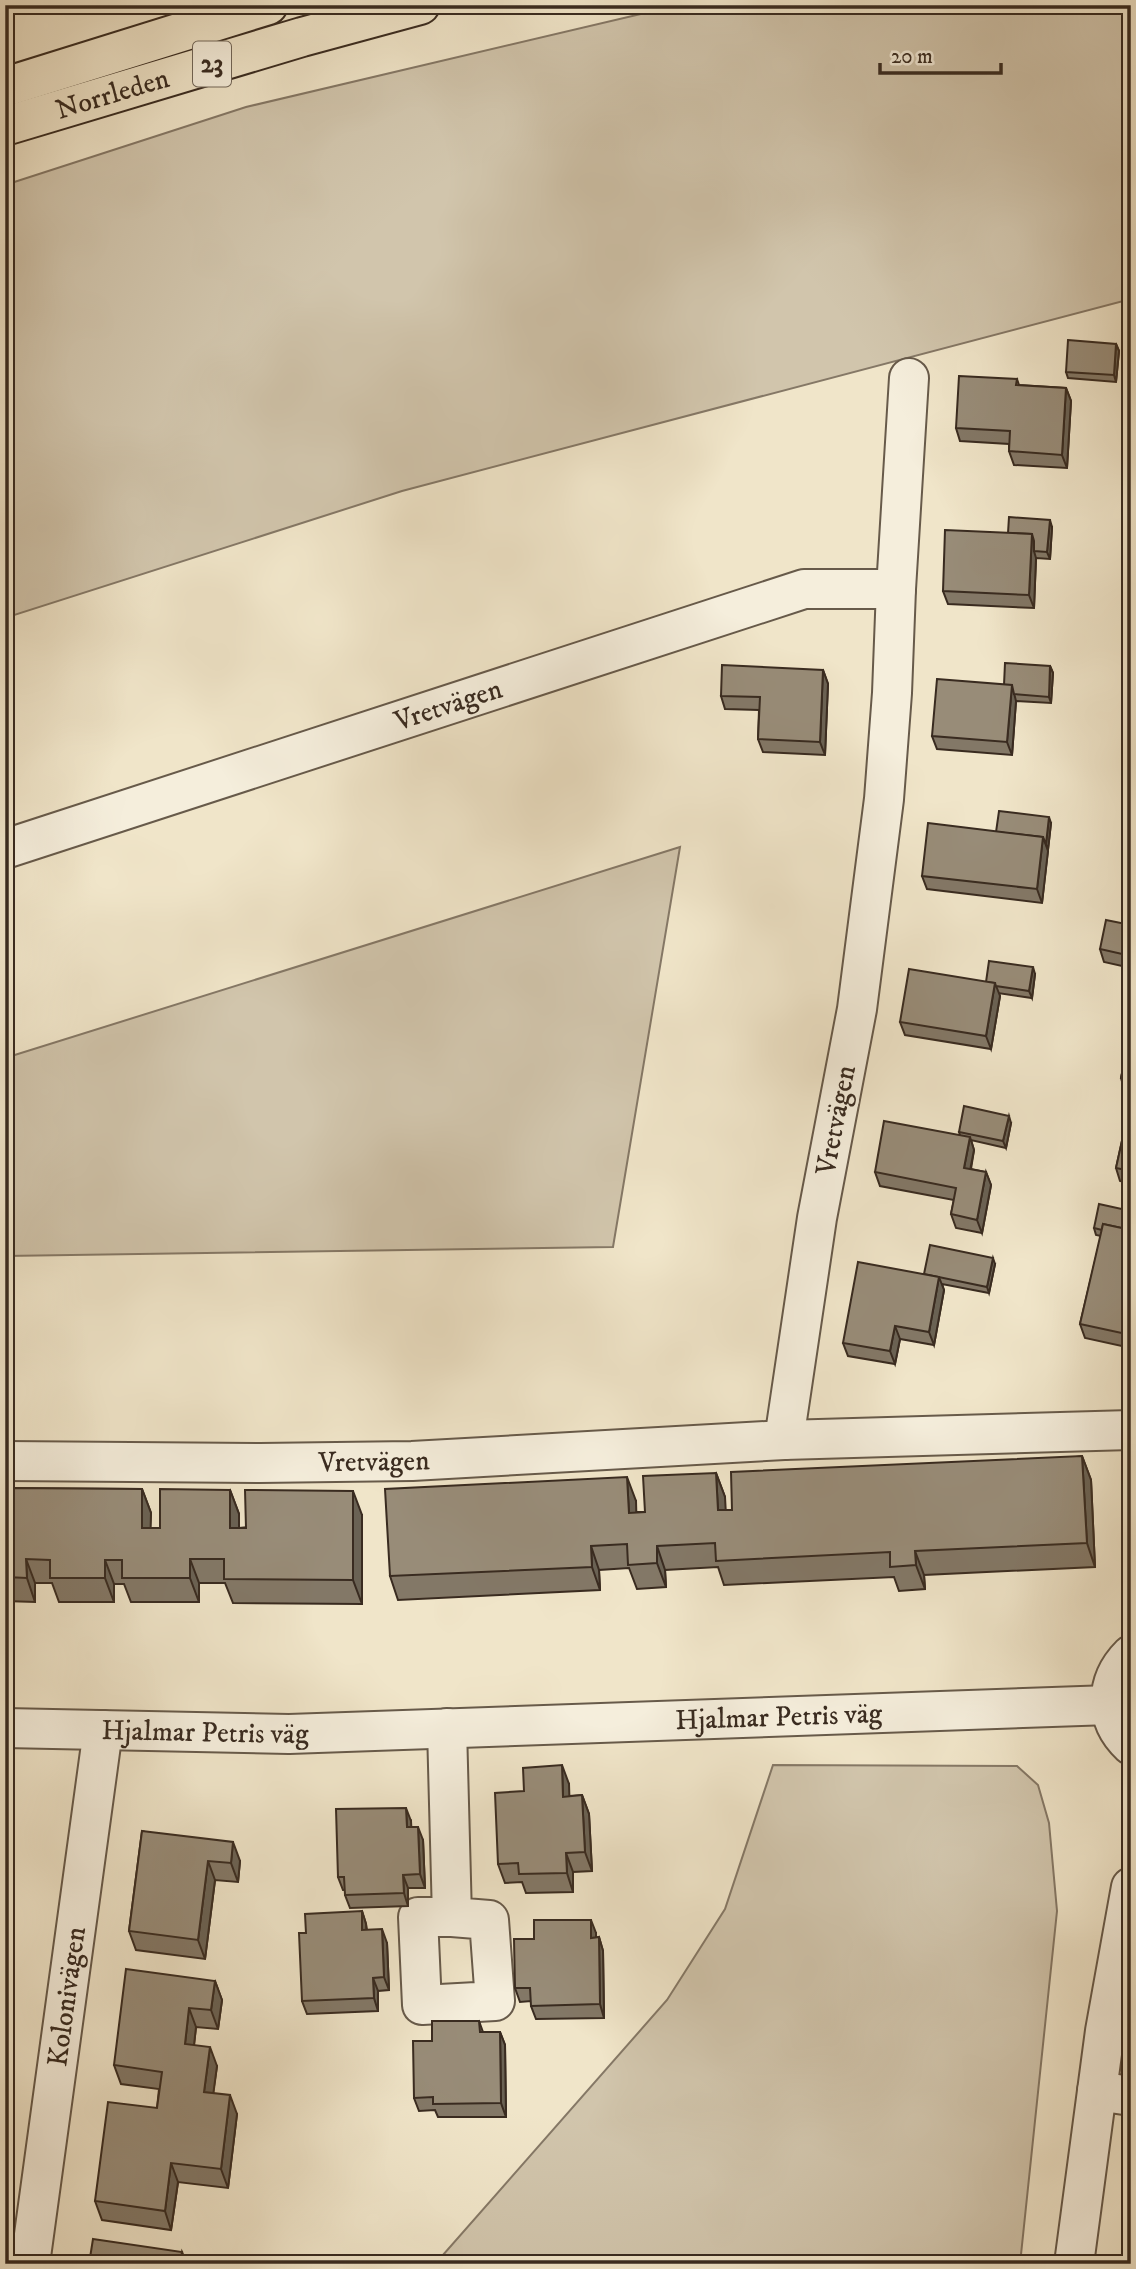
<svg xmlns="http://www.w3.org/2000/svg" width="1136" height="2269" viewBox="0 0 1136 2269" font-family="'IM FELL DW Pica',serif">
<rect width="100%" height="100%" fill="#f0e5c9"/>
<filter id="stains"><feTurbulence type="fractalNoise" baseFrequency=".00286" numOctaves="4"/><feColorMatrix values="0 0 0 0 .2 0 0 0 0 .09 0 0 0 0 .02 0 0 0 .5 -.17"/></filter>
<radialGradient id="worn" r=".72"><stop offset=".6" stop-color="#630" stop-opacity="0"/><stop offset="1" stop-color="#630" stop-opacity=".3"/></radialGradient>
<g fill="#d1c5ac" stroke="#857866" stroke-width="2">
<polygon points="679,5 1131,5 1131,299 402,491 5,618 5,185 246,107"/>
<polygon points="680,847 613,1247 5,1256 5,1058"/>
<polygon points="773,1765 1017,1766 1038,1785 1049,1823 1057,1911 1020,2264 435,2264 667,2000 725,1909"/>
</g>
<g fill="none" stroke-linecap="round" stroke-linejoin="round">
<g stroke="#675a4a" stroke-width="42">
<g id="minor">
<polyline points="896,589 909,378"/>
<path id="s1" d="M5,849L804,589H896L892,693L884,799L857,1009L817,1218L784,1440"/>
<path id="s2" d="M5,1461L260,1463L412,1461L784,1440L1131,1430"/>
<path d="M1131,1655C1105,1681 1103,1719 1131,1745"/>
<path id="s3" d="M5,1728L289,1734L1110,1705"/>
<polyline points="447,1728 452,1917 418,1917 422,2005 495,2001 489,1920 452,1917"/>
<polyline points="1097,2091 1131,2096"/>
<path id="s4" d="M30,2264L103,1730"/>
<polyline points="1074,2264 1105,2031 1131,1887"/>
</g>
</g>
<g stroke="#392b20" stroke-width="42">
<g id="highway">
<polyline points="5,87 268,5"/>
<path id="s5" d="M5,126L302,37L420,5"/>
</g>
</g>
<use href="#minor" stroke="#f5eedc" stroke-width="38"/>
<use href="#highway" stroke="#f0e5c9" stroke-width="38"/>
</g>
<g fill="#837867" stroke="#392b20" stroke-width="2">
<polygon points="1116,344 1119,351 1116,382 1068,378 1066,372"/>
<polygon points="1017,379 1019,385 1066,388 1071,401 1067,468 1014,465 1009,451 1009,444 960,441 956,428"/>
<polygon points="1052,527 1050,559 1036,558 1034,608 948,604 943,591 1008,533"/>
<polygon points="1050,666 1053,673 1051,703 1016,701 1012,755 937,749 932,736 1004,685"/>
<polygon points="823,670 828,684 825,755 763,752 758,739 759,710 725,709 721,696"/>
<polygon points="1051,823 1042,903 927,889 922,876 996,832"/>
<polygon points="1131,925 1131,968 1104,962 1100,949"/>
<polygon points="1035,974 1032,998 998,993 1000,996 991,1049 905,1035 900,1022 986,982"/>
<polygon points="1131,1030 1131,1086 1123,1085 1121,1078"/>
<polygon points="1131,1100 1131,1184 1120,1181 1116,1168"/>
<polygon points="1011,1123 1006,1148 971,1140 974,1150 971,1169 986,1172 991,1185 982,1233 956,1228 951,1214 954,1200 880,1186 875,1172 960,1135 959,1132"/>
<polygon points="1131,1211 1131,1348 1085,1338 1080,1324 1101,1236 1096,1235 1094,1228"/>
<polygon points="995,1264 989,1293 942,1284 944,1290 934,1345 900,1339 895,1364 848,1356 843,1343 924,1274"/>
<polygon points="1082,1456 1091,1480 1095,1567 924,1575 925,1589 899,1591 894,1577 724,1585 718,1567 665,1570 666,1587 637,1589 629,1568 599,1570 600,1590 398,1600 390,1576 636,1501 636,1512 645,1512 716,1473 725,1497 725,1510 732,1510"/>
<polygon points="5,1488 142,1489 151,1513 150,1528 160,1528 230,1490 239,1514 239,1528 362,1515 362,1604 233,1603 225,1583 199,1583 199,1602 131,1602 124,1584 114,1584 114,1602 59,1602 52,1583 35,1583 35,1602 5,1601"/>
<polygon points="569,1784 569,1796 582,1795 589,1814 592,1871 573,1872 573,1892 526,1893 522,1882 505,1883 498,1864 524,1791"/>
<polygon points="411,1821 411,1827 423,1840 425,1888 408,1888 408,1906 350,1908 345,1895 345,1890 343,1890 338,1877"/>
<polygon points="142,1831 240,1861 238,1882 215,1880 205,1959 136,1950 129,1931"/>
<polygon points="362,1911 366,1924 367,1930 387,1943 389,1990 378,1991 378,2011 307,2014 302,2001 306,1933"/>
<polygon points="596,1933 596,1938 599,1937 603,1951 604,2018 536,2019 531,2006 531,2001 520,2002 515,1988 534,1939"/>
<polygon points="215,1981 222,2000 218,2029 196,2027 194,2045 217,2066 213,2093 237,2114 228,2188 178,2182 171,2230 102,2220 95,2201 157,2108 159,2089 121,2084 114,2065"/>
<polygon points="479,2021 483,2032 500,2032 505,2045 506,2117 438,2117 435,2110 419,2111 414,2098 432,2041"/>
</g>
<g fill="#6a6254" stroke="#392b20" stroke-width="2">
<polygon points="1116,344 1119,351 1116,382 1114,375"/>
<polygon points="1066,388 1071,401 1067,468 1062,455"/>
<polygon points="1050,520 1052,527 1050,559 1047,552"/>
<polygon points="1032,534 1037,548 1034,551 1036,558 1034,608 1029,595"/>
<polygon points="1050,666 1053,673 1051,703 1049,697"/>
<polygon points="823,670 828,684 825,755 820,742"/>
<polygon points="1012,685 1016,701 1012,755 1007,742"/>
<polygon points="1049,817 1051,823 1048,850 1046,844"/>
<polygon points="1043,837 1048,851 1042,903 1037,889"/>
<polygon points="1033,967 1035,974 1032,998 1029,991"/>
<polygon points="995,983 1000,996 991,1049 986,1036"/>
<polygon points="1009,1116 1011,1123 1006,1148 1003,1141"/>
<polygon points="970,1137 974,1150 968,1181 964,1168"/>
<polygon points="986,1172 991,1185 982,1233 977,1220"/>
<polygon points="993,1258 995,1264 989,1293 987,1287"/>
<polygon points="939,1277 944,1290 934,1345 929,1332"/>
<polygon points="895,1326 900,1339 895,1364 890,1351"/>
<polygon points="1082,1456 1091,1480 1095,1567 1087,1543"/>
<polygon points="716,1473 725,1497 727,1534 718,1510"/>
<polygon points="627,1477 636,1501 637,1537 629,1513"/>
<polygon points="142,1489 151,1513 150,1552 142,1528"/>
<polygon points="230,1490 239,1514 239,1552 230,1528"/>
<polygon points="353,1491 362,1515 362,1604 353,1580"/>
<polygon points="591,1546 599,1570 600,1590 592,1567"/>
<polygon points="657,1546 665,1570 666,1587 657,1563"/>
<polygon points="915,1551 924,1575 925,1589 916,1565"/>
<polygon points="26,1559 35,1583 35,1602 27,1578"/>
<polygon points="190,1559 199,1583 199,1602 190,1578"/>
<polygon points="105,1560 114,1584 114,1602 105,1578"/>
<polygon points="562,1765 569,1784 570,1816 563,1797"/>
<polygon points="582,1795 589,1814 592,1871 585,1852"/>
<polygon points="406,1808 411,1821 412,1840 407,1827"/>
<polygon points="418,1827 423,1840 425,1888 420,1874"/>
<polygon points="233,1842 240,1861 238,1882 231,1863"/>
<polygon points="566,1853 573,1872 573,1892 567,1873"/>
<polygon points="208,1861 215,1880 205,1959 198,1940"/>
<polygon points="403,1875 408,1888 408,1906 404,1893"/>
<polygon points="362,1911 366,1924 367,1944 362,1930"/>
<polygon points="591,1920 596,1933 596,1951 591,1938"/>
<polygon points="382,1929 387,1943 389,1990 384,1977"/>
<polygon points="599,1937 603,1951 604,2018 600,2004"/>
<polygon points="373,1978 378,1991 378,2011 374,1998"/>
<polygon points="215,1981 222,2000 218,2029 211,2010"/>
<polygon points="189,2008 196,2027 192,2063 185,2044"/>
<polygon points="500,2032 505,2045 506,2117 501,2103"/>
<polygon points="210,2047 217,2066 211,2111 204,2092"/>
<polygon points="230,2095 237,2114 228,2188 221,2169"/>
<polygon points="171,2163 178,2182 171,2230 165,2211"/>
<polygon points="182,2252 187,2264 180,2264"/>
</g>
<g fill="#988c78" stroke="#392b20" stroke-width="2">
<polygon points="1068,340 1116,344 1114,375 1066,372"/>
<polygon points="959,376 1017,379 1016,385 1066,388 1062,455 1009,451 1010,431 956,428"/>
<polygon points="1009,517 1050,520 1047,552 1034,551 1034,541 1032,534 1008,533"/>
<polygon points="945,530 1032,534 1029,595 943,591"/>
<polygon points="1005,663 1050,666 1049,697 1014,694 1012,685 1004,685"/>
<polygon points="722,665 823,670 820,742 758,739 760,697 721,696"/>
<polygon points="937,679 1012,685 1007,742 932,736"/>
<polygon points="999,811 1049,817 1046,844 1043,837 996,832"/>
<polygon points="928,823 1043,837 1037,889 922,876"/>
<polygon points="1106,920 1131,925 1131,956 1100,949"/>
<polygon points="989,961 1033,967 1029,991 996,986 995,983 986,982"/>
<polygon points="909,969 995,983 986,1036 900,1022"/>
<polygon points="1131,1030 1131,1080 1121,1078"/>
<polygon points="1131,1100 1131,1171 1116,1168"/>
<polygon points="964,1106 1009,1116 1003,1141 959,1132"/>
<polygon points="884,1121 970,1137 964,1168 986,1172 977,1220 951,1214 956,1188 875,1172"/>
<polygon points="1099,1204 1131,1211 1131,1230 1103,1224 1102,1230 1094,1228"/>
<polygon points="1103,1224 1131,1230 1131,1335 1080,1324"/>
<polygon points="930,1245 993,1258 987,1287 924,1274"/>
<polygon points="858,1262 939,1277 929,1332 895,1326 890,1351 843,1343"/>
<polygon points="1082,1456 1087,1543 915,1551 916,1565 890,1567 890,1552 716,1561 715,1543 657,1546 657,1563 628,1565 627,1544 591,1546 592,1567 390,1576 385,1489 627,1477 629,1513 645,1512 643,1476 716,1473 718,1510 732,1510 731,1472"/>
<polygon points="5,1488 142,1489 142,1528 160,1528 160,1489 230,1490 230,1528 246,1528 245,1490 353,1491 353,1580 224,1579 224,1559 190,1559 190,1578 122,1578 122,1560 105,1560 105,1578 50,1578 50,1560 26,1559 27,1578 5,1577"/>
<polygon points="562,1765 563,1797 582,1795 585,1852 566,1853 567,1873 519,1874 518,1863 498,1864 495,1793 524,1791 523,1768"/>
<polygon points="406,1808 407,1827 418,1827 420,1874 403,1875 404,1893 345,1895 344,1877 338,1877 336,1809"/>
<polygon points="142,1831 233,1842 231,1863 208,1861 198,1940 129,1931"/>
<polygon points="362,1911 362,1930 382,1929 384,1977 373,1978 374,1998 302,2001 299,1933 306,1933 305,1914"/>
<polygon points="534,1920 591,1920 591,1938 599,1937 600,2004 531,2006 530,1988 515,1988 514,1939 534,1939"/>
<polygon points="126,1969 215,1981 211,2010 189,2008 185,2044 210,2047 204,2092 230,2095 221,2169 171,2163 165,2211 95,2201 108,2102 157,2108 162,2072 114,2065"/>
<polygon points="432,2021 479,2021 480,2032 500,2032 501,2103 433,2104 433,2097 414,2098 413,2041 432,2041"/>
<polygon points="1131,2190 1131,2264 1121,2264"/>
<polygon points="93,2239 182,2252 180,2264 89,2264"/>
</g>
<g text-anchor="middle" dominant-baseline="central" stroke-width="6" stroke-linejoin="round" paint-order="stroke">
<rect fill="#f5eedc" stroke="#716658" stroke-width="2" x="193" y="41.5" width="38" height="45" rx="5"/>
<g font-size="26" font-weight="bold" fill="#392b20">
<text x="212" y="64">23</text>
</g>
<g font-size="28" fill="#392b20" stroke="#f5eedc">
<text stroke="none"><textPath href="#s5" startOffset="112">Norrleden</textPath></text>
<text stroke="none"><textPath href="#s1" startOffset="466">Vretvägen</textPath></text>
<text transform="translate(836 1120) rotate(-79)">Vretvägen</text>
<text stroke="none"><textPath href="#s2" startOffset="369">Vretvägen</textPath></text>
<text stroke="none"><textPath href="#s3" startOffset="774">Hjalmar Petris väg</textPath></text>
<text stroke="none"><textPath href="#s3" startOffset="200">Hjalmar Petris väg</textPath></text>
<text stroke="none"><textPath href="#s4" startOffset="270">Kolonivägen</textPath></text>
</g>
</g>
<rect width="1136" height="2269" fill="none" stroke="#f0e5c9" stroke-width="28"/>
<rect x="7" y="7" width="1122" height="2255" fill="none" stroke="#392b20" stroke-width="3.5"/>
<rect x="14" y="14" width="1108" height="2241" fill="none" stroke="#392b20" stroke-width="2"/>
<path d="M880 63v10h121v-10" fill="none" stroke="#392b20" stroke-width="3.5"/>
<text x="891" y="63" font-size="21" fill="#392b20" stroke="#f5eedc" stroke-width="5" paint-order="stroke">20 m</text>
<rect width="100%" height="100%" filter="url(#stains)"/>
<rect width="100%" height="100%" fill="url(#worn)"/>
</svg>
